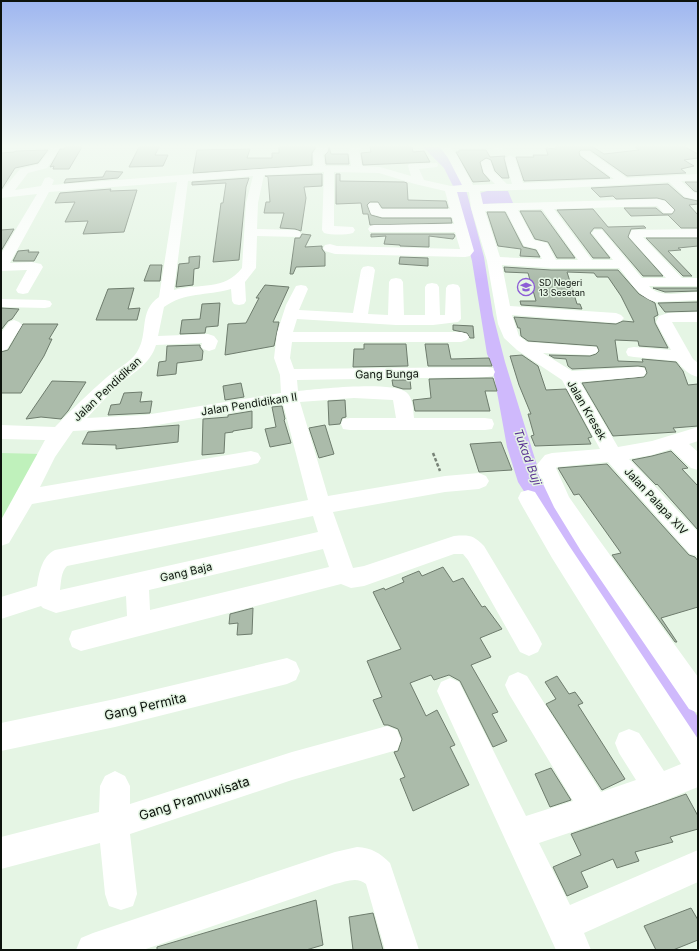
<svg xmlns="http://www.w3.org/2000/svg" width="699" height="951" viewBox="0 0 699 951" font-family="Inter,sans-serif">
<rect width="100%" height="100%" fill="#e5f5e4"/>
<polygon fill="#bff1bb" points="1,453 41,454 1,531"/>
<g fill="#cfb9fc">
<polygon points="423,147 440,147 447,153 465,186 484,257 493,315 505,362 536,462 555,508 698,717 698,763 518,482 507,447 493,370 494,369 487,354 472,261 453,186 444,168"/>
<polygon points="487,191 508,191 513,203 482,204 480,193"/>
</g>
<g fill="#abbbaa" stroke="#6e7c6d">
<polygon points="65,147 82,147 69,169 53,169 54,166 50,167 60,149 64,149"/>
<polygon points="139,147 159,147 155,155 168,155 163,166 129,167"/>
<polygon points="279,147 316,147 312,153 312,165 193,173 197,150 250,149 247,158 272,158 272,153 279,153"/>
<polygon points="329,147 331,154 348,154 349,164 326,164 325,155 328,152"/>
<polygon points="370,147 412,147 413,152 424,151 430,162 363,165 361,153 371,152"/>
<polygon points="556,147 593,147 604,154 639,150 635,147 685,147 698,154 698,158 684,160 694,166 681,169 686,173 627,176 590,150 581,150 579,152 580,156 610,178 524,181 516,157 534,157 533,155 548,155 546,148 556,149"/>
<polygon points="48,150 38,163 15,168 1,190 1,153 14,152 16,151"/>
<polygon points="459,150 486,150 490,157 505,156 504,158 509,178 502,178 495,171 491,160 486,158 480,162 483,173 490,181 473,182 456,152 459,152"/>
<polygon points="106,171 123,172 118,178 64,183 66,179 103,177"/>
<polygon points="322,174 322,186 304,187 306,198 301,231 295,229 280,228 284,213 264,213 266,202 270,202 268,177 265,176"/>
<polygon points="336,174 340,174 340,181 404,182 407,183 408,200 446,201 448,208 382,208 378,202 370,202 367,205 371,215 382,218 451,218 452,223 370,225 368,214 363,214 361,203 336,204"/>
<polygon points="249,178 246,187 239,260 213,262 221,203 223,203 226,183 192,185 192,182"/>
<polygon points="685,182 698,182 698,192 694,191"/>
<polygon points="668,184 684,198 698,201 698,204 689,205 698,215 698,228 681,228 668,215 631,216 624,208 656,208 663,214 672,214 675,210 665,200 657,198 616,199 613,196 600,197 591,188"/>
<polygon points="111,189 110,191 137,190 124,232 83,234 88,221 65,222 75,202 55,203 60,193"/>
<polygon points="593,209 608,227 644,226 646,228 631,229 628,237 663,276 643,276 602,228 594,228 590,233 610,258 593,258 557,210"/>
<polygon points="520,211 541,211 575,258 557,258 548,242 535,239"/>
<polygon points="487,212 505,212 523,247 536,250 540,257 520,256 521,249 498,246"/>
<polygon points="14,229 1,251 1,230"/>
<polygon points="302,234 311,235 305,247 322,246 322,249 325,253 325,266 296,267 293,274 290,274 295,238 300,238"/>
<polygon points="371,234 454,234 455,236 453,239 429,236 429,247 400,246 400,245 384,244 386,236 371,237"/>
<polygon points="646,238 698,238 698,246 678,248 681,250 668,251 692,276 683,276"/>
<polygon points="29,250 28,252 39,252 34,261 13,261 18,251"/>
<polygon points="200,256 199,268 194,269 193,285 176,287 179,264 189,263 189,257"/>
<polygon points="400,257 428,258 428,266 399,264"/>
<polygon points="150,265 162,265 160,281 144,281"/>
<polygon points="504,267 551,270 618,270 639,294 655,303 658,315 654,317 655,323 668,348 639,346 638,341 615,340 618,361 643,362 642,359 676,362 683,371 688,385 698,384 698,426 673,428 676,432 613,436 582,383 644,377 647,373 645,367 638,366 572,369 568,366 566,359 554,358 549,355 590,356 596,354 599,351 597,346 528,341 521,336 520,328 518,328 514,317 616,324 623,321 634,322 621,296 608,277 597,277 594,273 567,272 577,304 580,304 582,309 521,305 520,301 536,301 528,273 505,272"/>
<polygon points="265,285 289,287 273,322 279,322 274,346 225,355 228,324 246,323 259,298 256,298"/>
<polygon points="134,288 128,309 140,308 137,320 96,320 108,289"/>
<polygon points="653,288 698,288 698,291 665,292"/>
<polygon points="698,302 698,311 665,312 658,303"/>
<polygon points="220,303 218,326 206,327 205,333 180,334 182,320 200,319 202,304"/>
<polygon points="1,308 19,309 12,319 8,321 1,330"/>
<polygon points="23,324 58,324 49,339 52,339 44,356 21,393 1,393 1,352 8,350"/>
<polygon points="453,325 473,326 474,338 470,338 467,333 453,330"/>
<polygon points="364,344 406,344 408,366 353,367 354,349 364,349"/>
<polygon points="425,344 448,344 451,359 489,358 492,366 428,366"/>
<polygon points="200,345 200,347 203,351 202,360 177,363 176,374 157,376 159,362 166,361 167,346"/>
<polygon points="522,355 538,366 546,390 566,389 592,437 588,438 591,444 535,446 531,436 534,435 528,414 531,414 519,385 510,356"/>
<polygon points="487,378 493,378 497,391 485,391 490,411 415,411 413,400 431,398 429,379"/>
<polygon points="392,380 410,380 411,389 403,389 393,386"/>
<polygon points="52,381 86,382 68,411 61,419 41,417 26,419"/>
<polygon points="241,383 244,397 225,400 223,386"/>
<polygon points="142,392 140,402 152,401 150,413 108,415 111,405 120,404 124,393"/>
<polygon points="345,400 346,417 342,418 340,424 329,425 328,401"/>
<polygon points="282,406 285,419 284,420 291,443 270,447 265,429 276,427 272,407"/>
<polygon points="252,411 252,428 233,431 233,432 225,433 224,453 202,455 203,419 228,417 228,415"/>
<polygon points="179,425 178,442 116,449 116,445 82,444 88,432"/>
<polygon points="325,425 334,454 319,458 309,428"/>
<polygon points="501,442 512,470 479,472 470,444"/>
<polygon points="671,451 688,468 682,469 698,486 698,530 657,484 656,485 632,460 652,456"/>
<polygon points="607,464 689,555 695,557 698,561 698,607 661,618 677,642 675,642 612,555 621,553 579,494 574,495 558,468"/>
<polygon points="443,567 453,582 463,578 482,607 485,606 502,629 480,638 491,657 471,665 498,712 492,714 507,741 493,747 460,681 449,675 434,680 431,675 410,683 426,716 437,710 455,745 450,747 469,785 413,811 400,779 405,777 394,752 398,751 402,739 398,729 388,725 384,725 373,700 382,697 367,661 401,649 373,592 384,588 385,590 404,582 402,578 419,571 422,576"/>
<polygon points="253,608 252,634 237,635 238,623 229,624 230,614"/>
<polygon points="557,676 569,694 575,692 583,703 578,705 625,779 602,790 546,704 556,699 545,682"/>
<polygon points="551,768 571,800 550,807 535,774"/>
<polygon points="686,794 698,816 698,829 670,837 673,842 635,852 639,861 617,868 613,859 581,872 588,887 567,896 553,867 581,855 571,834 658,804"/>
<polygon points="316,900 323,945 306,950 157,950 157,947"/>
<polygon points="691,908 698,920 698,940 673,950 656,950 644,926"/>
<polygon points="373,913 383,950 353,950 349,917"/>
</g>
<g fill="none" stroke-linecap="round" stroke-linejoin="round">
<polyline stroke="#788377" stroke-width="2.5" stroke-dasharray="3.5 2" stroke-linecap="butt" points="433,453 440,471"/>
<g fill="#fff" fill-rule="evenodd">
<path d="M318,147H328L327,152L323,154L325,166H351L349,150L351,147H362L359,151L362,166L380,167L411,176L408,166L409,164L437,163L438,165L437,167L419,169L424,180L451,186L462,185L448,158L440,147H451L458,157L473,185L495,184L484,173L481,162L486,159L490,160L494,172L507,184H512L505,158L510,155L515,158L523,183L614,179L581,155L580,153L581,151H589L627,178L698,174V180L681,181L693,192L698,194V200L685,197L669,182L548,189L480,191L483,204L657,199L665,201L674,210L672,213H664L657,206L554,209L592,260H613L592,233L594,230H602L642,278H666L631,239L629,236L632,230L698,229V237H643L682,278H698V286H649C659,299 683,292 698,292V300L656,302C639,298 630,281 619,268H551L502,265L510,306L616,313L621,315L624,318L621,321L616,323L512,315L519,336L527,342L596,347L598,350L596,353L590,355L543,353L572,371L638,367L644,368L646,372L644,376L638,377L580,382L618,447L652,441L698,427V441L689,444L698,452V470L691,468L671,449L652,455L629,459L698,532V556L690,554L608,462L557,467L556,468L569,497L597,537L698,677V713L689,709L581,551L554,507L535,467L545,455L552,453L600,449L562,380L517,350L504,338L498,324L487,261L471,208L469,192H457L474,251L470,256L465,257L335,254L325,251L323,248L325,245L330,244L337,246L460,249L455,232H370L368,229L370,226L374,225L454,224L452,217H382L371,214L368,205L370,203H378L381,209H450L445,191L415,184L379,173L334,172V226L353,227L355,230L353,233C345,235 332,235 324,233L322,230L324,172L264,175L258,203L257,229L295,230L299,231L301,234L299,237L257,236L256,268L245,282L246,301L244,304L239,305L234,304L232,301L231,289C206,296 185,292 164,307L158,336L208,334L214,336L218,341L215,349L209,351L203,349L201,346L202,343L156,345C150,365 132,373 118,386C107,396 97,407 87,418L145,415L281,393L280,375L274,358L277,333L286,305L296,286L301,285L306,286L308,289L299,310L353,313L361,270L363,267L368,266L373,267L375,270L368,314L388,315L389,282L391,279L396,278L401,279L403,282L404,315H425V287L427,284L432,283L437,284L439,287L440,315H445L446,288L448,285L453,284L458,285L460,288L461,319L458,322L433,325H396L297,319L293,332H461L467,334L469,337L467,340L461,342H292L290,358L294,369L487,367L493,368L495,372L493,376L487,377L297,380L298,391C319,389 390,381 406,392C413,397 413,410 414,418H485L492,419L494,424L492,429L485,430H350L343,429L341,424L343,419L350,418H396L393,400L354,398L300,402L328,496L445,476L479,473L486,476L489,481L486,486L479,489L445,492L333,512L353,568L364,566L454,536C470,535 473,535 484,546L538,636L542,644L538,652L529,656L520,652L468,560L463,554H454L364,586L351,588L341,584L81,651L72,647L69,639L72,631L127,616L126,596L56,613L43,608L41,606L1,619V597L37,586C39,573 42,556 55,550L308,500L283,404L145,427L73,431L55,457L40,487L251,451L258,453L261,458L258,463L251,465L32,504L9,543L1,546V520L45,440L1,439V425L55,427C71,410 89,393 106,378C116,369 130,363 137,352C149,334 138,311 159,297L177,182L49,192L10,263L32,262L41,264L43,267L28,293L23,294L18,293L16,290L27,270L1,271V254L37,194L1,198V192L20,169L39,164L52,147L58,148L59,150L47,168L28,173L15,190L41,186L45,178L49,177L54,180L52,185L259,169L314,166L313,153ZM253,176L246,203L242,268C224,291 200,283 174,290L188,181ZM542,209L578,260H556L547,243L534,240L518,210ZM485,211H506L524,246L537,249L542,259L500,257ZM313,516L318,532L60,590C61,583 61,571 67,566ZM323,549L329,567L150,610L149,590Z"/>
<polygon points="492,147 503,147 503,148 498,151"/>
<polygon points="1,299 45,300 50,301 52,304 50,307 45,308 1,307"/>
<path d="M698,312V322H672L693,359L698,363V377C689,375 682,368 677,361L634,357L628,356L626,352L628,348L634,347L671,350L656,322L659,316L668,313Z"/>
<polygon points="14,320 19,322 22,325 7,349 1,351 1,333 9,322"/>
<polygon points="528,490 535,492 568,544 698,739 698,787 658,803 539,843 570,905 698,850 698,882 584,933 591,950 556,950 437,691 441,682 450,678 459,682 526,816 573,801 509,694 505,685 509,676 518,672 527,676 601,792 636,780 619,753 615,743 619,733 629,729 639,733 664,771 681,764 552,558 521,504 518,498 521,492"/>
<polygon points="287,658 296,662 300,671 296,680 287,684 115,727 1,751 1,723 115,699"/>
<polygon points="387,726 397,730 401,740 397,750 292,780 130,834 137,894 133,906 121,910 109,906 105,894 100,843 1,869 1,837 99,812 100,786 105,776 115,771 125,776 130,786 130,804 292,752"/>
<path d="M357,847C372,848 380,853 390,863L419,950H385L366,884C357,876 345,882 335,884L143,950H76L81,938L93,933L335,852Z"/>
</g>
</g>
<linearGradient id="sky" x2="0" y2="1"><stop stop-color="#9eb6f0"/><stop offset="0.52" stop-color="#f3faf3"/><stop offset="1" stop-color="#f3faf3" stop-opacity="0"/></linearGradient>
<rect width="699" height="281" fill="url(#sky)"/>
<defs>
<g id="school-ring" transform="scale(0.9)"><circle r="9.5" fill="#e5f5e4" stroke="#8d5dd6" stroke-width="1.5"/><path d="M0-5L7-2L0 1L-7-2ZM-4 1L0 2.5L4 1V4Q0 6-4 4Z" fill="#8d5dd6"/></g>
</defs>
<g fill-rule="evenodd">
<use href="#school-ring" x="526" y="287"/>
</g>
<g text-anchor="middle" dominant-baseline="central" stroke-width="3" stroke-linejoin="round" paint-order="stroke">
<g font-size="9" fill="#0c120c" stroke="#e5f5e4" text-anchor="start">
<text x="539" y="282">SD Negeri<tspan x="539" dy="10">13 Sesetan</tspan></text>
</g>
<g font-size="11" fill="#0c120c" stroke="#e5f5e4">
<text transform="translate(387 374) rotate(-1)">Gang Bunga</text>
<text transform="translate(107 389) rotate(-43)">Jalan Pendidikan</text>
<text transform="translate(249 404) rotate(-9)">Jalan Pendidikan II</text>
<text transform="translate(587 410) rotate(60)">Jalan Kresek</text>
<text transform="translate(656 501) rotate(47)">Jalan Palapa XIV</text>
<text transform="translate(186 572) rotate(-13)">Gang Baja</text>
</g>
<g font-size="12" font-style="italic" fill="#5e3795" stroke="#e5f5e4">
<text transform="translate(528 457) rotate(70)">Tukad Buji</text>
</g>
<g font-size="13" fill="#0c120c" stroke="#e5f5e4">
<text transform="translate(145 706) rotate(-13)">Gang Permita</text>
<text transform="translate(194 798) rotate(-18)">Gang Pramuwisata</text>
</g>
</g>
<rect width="699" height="951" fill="none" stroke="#0c120c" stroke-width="4"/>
</svg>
